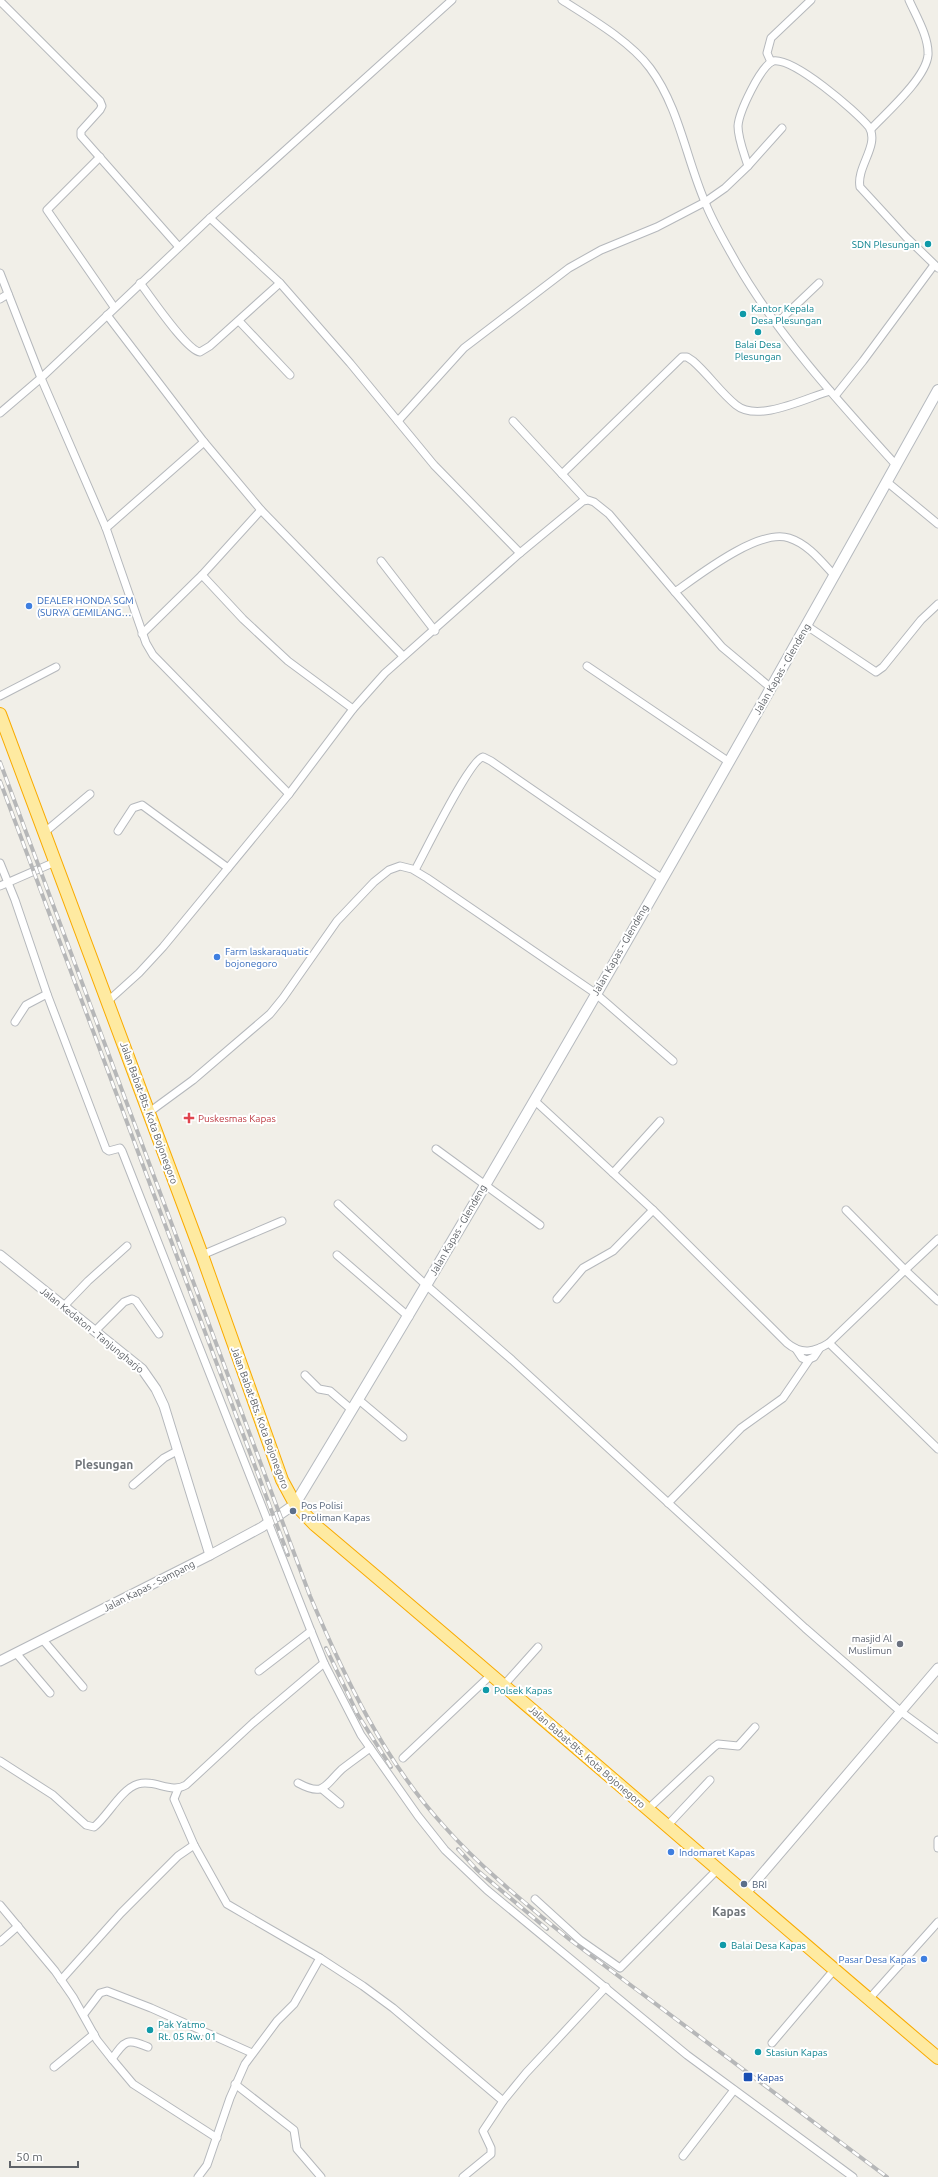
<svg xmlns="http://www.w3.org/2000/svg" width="938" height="2177" viewBox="0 0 938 2177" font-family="Ubuntu,sans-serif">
<rect width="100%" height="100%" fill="#f1efe8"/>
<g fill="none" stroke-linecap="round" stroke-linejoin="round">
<g stroke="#b5b8bc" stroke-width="9">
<g id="minor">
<path d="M562,0C590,18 630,41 650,68C679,107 686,158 705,202C713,223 726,244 737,264C780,338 839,402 896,465"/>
<polyline points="0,1 100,101 102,106 100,110 81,131 81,136 179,247"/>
<polyline points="771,62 767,53 771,38 811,0"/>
<path d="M871,129C887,112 926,78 928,55C929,37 916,16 909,0"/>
<polyline points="100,157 47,210 114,307"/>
<polyline points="748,166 782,128"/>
<polyline points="210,218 280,283 350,363 434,465 520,553"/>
<polyline points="0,273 41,378 106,528 146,643 153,655 289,794"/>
<path d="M140,283C151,297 186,350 200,352L210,346L280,283"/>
<polyline points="0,299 8,294"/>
<polyline points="107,315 204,442 261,510 403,656"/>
<polyline points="239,321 290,375"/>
<polyline points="777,323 819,283"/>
<polyline points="835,396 863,361 934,265"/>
<polyline points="0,413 41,378 210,218 452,0"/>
<path d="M398,421L464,348L569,268L601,250L657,227L705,202L725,188L748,166C744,153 738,139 738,126C739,112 760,67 773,61C793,57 856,111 869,127C880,145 856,167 860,187L906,237L938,268"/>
<polyline points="513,421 586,500"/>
<path d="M562,474L682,357H687L693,361C709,375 720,392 736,405C758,423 806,398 830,391"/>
<polyline points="887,482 938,524"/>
<polyline points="106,528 204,442"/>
<polyline points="381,561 435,631"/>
<polyline points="202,575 243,619 288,661 353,709"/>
<polyline points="675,592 722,647 771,688"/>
<polyline points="807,626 876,672 883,667 921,620 938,604"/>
<polyline points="142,634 202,575 261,510"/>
<polyline points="587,666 729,762"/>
<polyline points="0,696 56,667"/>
<polyline points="118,831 133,808 142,805 228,868"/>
<polyline points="45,832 90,794"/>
<polyline points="0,863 15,900 47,994 106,1149 109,1151 120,1148 122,1151 311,1631 324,1663 361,1735 418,1816 445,1850 487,1890 687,2055 853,2177"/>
<path d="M415,870C424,854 470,759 483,757L491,761L661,878"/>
<polyline points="0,886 55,862"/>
<path d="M108,1001L139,973L163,947L289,794L353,709L385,673L520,553L583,501L588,500L594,502L609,514L675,592C699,575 759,528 789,538C808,544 821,561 834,575"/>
<polyline points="15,1022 26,1005 47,994"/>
<path d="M534,1100L653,1210L787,1343C801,1355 815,1352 829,1343L938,1449"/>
<polyline points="148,1113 193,1080 270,1014 283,998 337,921 374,882 389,870 400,866 412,869 427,878 595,993 673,1061"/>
<polyline points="436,1149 540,1225"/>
<polyline points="613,1173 660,1121"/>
<polyline points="338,1204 426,1285 512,1360 805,1628 900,1711 938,1739"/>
<polyline points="846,1210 905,1270 938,1239"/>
<polyline points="202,1255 282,1221"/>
<polyline points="337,1255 409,1317"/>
<polyline points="557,1299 583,1268 613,1251 653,1210"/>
<polyline points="64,1306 88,1281 127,1246"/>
<polyline points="95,1331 124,1302 132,1299 136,1301 159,1334"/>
<polyline points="829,1343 905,1270 938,1301"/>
<polyline points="796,1349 802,1358 807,1360 814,1357 820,1348"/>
<polyline points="305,1375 319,1389 330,1391 352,1410"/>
<polyline points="359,1400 403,1437"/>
<polyline points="133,1485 164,1458 177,1451"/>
<polyline points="668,1503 741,1428 783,1398 809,1360"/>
<polyline points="43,1640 83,1687"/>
<polyline points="16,1653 50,1693"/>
<polyline points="259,1671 311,1631"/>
<polyline points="504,1685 538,1647"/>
<polyline points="403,1758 492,1674"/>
<path d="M0,1761L53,1795L86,1825L94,1827C108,1816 121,1789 138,1784C155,1779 171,1794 186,1785L253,1723L324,1663"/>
<path d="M298,1783C324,1797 324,1786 342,1769C351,1762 361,1755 370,1748"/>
<polyline points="178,1789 174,1799 194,1845 227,1904 320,1958 363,1986 393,2008 503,2101"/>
<polyline points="322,1789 340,1804"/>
<polyline points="647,1810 714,1747 718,1744 738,1746 755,1727"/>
<polyline points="667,1826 710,1780"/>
<polyline points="938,1840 938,1848"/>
<polyline points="535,1899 580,1940 620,1968 717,1870"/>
<path d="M0,1905L55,1971L73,1997L97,2040L112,2059C125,2040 127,2038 148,2047"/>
<polyline points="0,1942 18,1926"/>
<polyline points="61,1980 121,1913 178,1856 194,1845"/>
<polyline points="869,1999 938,1922"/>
<polyline points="84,2014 100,1993 107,1991 151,2008 252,2053"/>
<polyline points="772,2043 834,1970"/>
<polyline points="112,2059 133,2084 217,2138"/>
<polyline points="54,2067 94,2034"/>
<polyline points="235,2084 294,2130 297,2149 321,2177"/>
<polyline points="683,2156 734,2090"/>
<polyline points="198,2177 207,2165 230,2098 245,2064 277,2021 294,2004 320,1958"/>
<polyline points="463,2177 491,2154 491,2148 483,2131 503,2101 526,2073 606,1987"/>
</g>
</g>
<g stroke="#b5b8bc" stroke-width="11">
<g id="tertiary">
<polyline points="0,1255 142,1369 156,1389 164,1406 210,1555"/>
<polyline points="0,1661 210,1555 262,1527 295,1504"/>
<polyline points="745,1894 938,1668"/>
</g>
</g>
<g stroke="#b6babf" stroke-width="12">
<path id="secondary" d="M295,1504C517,1138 729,765 938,390"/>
</g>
<g stroke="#f9ab00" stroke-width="14">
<path id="trunk" d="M0,714L202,1255L282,1480L295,1504L315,1525C524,1701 730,1881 938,2058"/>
</g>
<use href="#minor" stroke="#fff" stroke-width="7"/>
<use href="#tertiary" stroke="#fff" stroke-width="9"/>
<use href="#secondary" stroke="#fff" stroke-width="10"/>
<use href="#trunk" stroke="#feeaa1" stroke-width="12"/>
<g stroke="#b6b7b8" stroke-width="4">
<g id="rail">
<path d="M0,762L310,1596C345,1678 383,1759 443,1825C481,1868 525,1903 569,1939L887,2177"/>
<polyline points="0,781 288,1555"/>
<polyline points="326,1648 358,1715 391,1767"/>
<polyline points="458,1849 477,1870 547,1929"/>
</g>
</g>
<use href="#rail" stroke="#fff" stroke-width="2.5" stroke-dasharray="8" stroke-linecap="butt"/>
</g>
<g fill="#0f9aa8" stroke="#fff" stroke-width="1.5">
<circle cx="928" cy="244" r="4"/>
<circle cx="743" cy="314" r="4"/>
<circle cx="758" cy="332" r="4"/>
<circle cx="486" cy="1690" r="4"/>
<circle cx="723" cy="1945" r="4"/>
<circle cx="150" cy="2030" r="4"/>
<circle cx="758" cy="2052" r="4"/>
</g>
<g fill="#3f7fe0" stroke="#fff" stroke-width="1.5">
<circle cx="29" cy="606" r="4"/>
<circle cx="217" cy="957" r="4"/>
<circle cx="671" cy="1852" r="4"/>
<circle cx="924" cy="1959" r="4"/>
</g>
<path fill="#e0444e" stroke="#fff" stroke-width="1.5" d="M187 1112h4v4h4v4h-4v4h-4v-4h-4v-4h4z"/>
<g fill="#5c6f8a" stroke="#fff" stroke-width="1.5">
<circle cx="293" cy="1511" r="4"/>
<circle cx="744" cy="1884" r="4"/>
</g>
<circle fill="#6b7280" stroke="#fff" stroke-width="1.5" cx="900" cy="1644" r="4"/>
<rect fill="#1a4fb4" stroke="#fff" stroke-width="1.5" x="743" y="2072" width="10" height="10" rx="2"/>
<g text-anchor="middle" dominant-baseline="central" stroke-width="4" stroke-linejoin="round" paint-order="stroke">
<g font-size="10" fill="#0d838f" stroke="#fff" text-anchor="start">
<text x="920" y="244" text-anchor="end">SDN Plesungan</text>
<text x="751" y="308">Kantor Kepala<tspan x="751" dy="12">Desa Plesungan</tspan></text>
<text x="758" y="344" text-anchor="middle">Balai Desa<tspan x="758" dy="12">Plesungan</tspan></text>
<text x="494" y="1690">Polsek Kapas</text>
<text x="731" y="1945">Balai Desa Kapas</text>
<text x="158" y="2024">Pak Yatmo<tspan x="158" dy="12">Rt. 05 Rw. 01</tspan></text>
<text x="766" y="2052">Stasiun Kapas</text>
</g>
<g font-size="10" fill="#366cbe" stroke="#fff" text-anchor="start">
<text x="37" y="600">DEALER HONDA SGM<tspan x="37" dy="12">(SURYA GEMILANG…</tspan></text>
<text x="225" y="951">Farm laskaraquatic<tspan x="225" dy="12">bojonegoro</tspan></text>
<text x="679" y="1852">Indomaret Kapas</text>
<text x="916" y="1959" text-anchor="end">Pasar Desa Kapas</text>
</g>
<g font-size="10" fill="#5f6368" stroke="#fff">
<text transform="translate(782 669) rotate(-60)">Jalan Kapas - Glendeng</text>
<text transform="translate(620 950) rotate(-60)">Jalan Kapas - Glendeng</text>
<text transform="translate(149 1113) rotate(70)">Jalan Babat-Bts. Kota Bojonegoro</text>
<text transform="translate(458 1230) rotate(-60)">Jalan Kapas - Glendeng</text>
<text transform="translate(92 1330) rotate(39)">Jalan Kedaton - Tanjungharjo</text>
<text transform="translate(260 1418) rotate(70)">Jalan Babat-Bts. Kota Bojonegoro</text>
<text transform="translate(149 1586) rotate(-27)">Jalan Kapas - Sampang</text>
<text transform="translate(587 1757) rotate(41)">Jalan Babat-Bts. Kota Bojonegoro</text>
</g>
<g font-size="10" fill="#be3a42" stroke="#fff" text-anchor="start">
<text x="198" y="1118">Puskesmas Kapas</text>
</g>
<g font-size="10" fill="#4e5e75" stroke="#fff" text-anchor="start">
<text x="301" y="1505">Pos Polisi<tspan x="301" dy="12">Proliman Kapas</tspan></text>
<text x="752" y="1884">BRI</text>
</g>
<g font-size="10" fill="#5b616d" stroke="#fff" text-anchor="end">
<text x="892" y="1638">masjid Al<tspan x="892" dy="12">Muslimun</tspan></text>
</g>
<g font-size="10" fill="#164399" stroke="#fff" text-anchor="start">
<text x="757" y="2077">Kapas</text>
</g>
<g font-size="12" font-weight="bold" fill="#70757a" stroke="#fff">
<text x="104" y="1464">Plesungan</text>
<text x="729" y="1911">Kapas</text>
</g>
</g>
<path d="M10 2161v6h68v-6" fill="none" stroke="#5f6368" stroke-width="2"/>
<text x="16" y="2161" font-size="12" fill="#5f6368" stroke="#ffffff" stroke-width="3" paint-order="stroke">50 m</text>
</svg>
